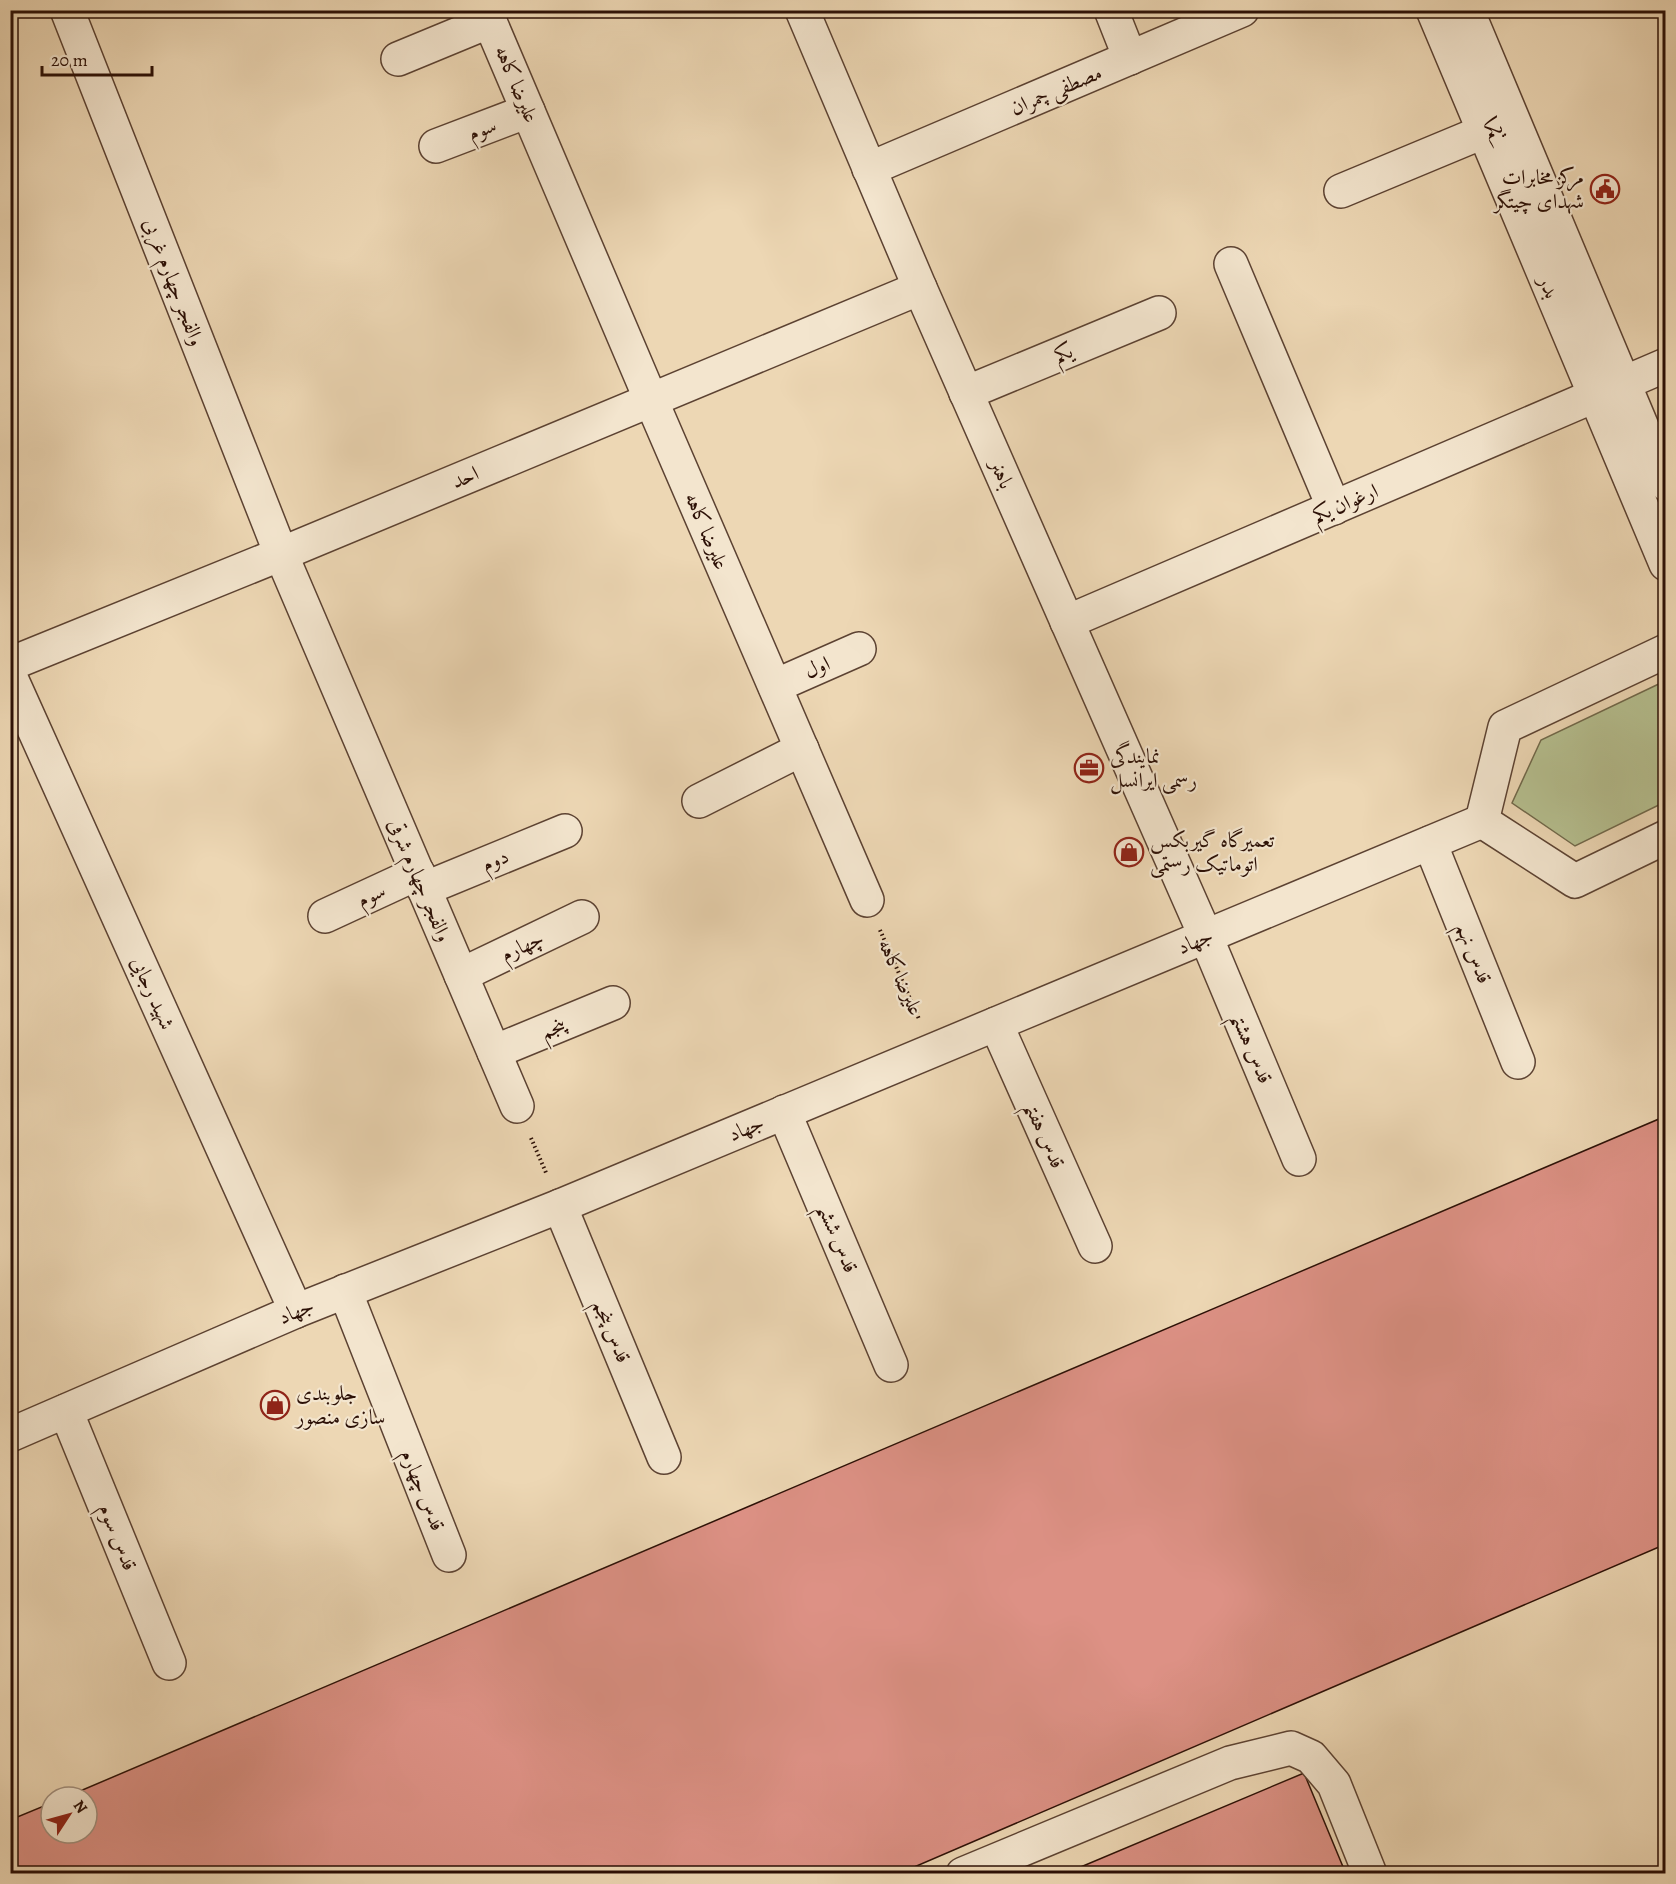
<svg xmlns="http://www.w3.org/2000/svg" width="1676" height="1884" viewBox="0 0 1676 1884" font-family="Alegreya,Amiri,serif">
<rect width="100%" height="100%" fill="#edd7b4"/>
<filter id="stains"><feTurbulence type="fractalNoise" baseFrequency=".00333" numOctaves="4"/><feColorMatrix values="0 0 0 0 .2 0 0 0 0 .09 0 0 0 0 .02 0 0 0 .5 -.17"/></filter>
<radialGradient id="worn" r=".72"><stop offset=".6" stop-color="#630" stop-opacity="0"/><stop offset="1" stop-color="#630" stop-opacity=".3"/></radialGradient>
<polygon fill="#b5bf8f" stroke="#70684a" stroke-width="1.5" points="1665,681 1665,802 1575,846 1512,803 1541,740"/>
<g fill="#dd9185" stroke="#2c1006" stroke-width="1.5">
<polygon points="1666,1116 1666,1544 898,1874 10,1874 10,1820 51,1803 51,1833 87,1833 87,1797 66,1797"/>
<polygon points="1304,1773 1346,1874 1064,1874"/>
</g>
<g fill="none" stroke-linecap="round" stroke-linejoin="round">
<g stroke="#5c4232" stroke-width="36">
<g id="minor">
<polyline points="67,10 281,554 517,1106"/>
<polyline points="485,10 651,400 867,900"/>
<polyline points="802,10 920,288 1206,937 1299,1159"/>
<polyline points="1111,10 1130,58"/>
<polyline points="1433,10 1666,564"/>
<polyline points="1467,10 1666,484"/>
<polyline points="398,59 490,21"/>
<polyline points="436,146 528,111"/>
<polyline points="869,169 1242,10"/>
<polyline points="1341,191 1502,124"/>
<polyline points="1231,264 1334,508"/>
<polyline points="966,393 1159,313"/>
<polyline points="1067,622 1666,365"/>
<polyline points="10,664 281,554 920,288"/>
<polyline points="10,676 296,1311"/>
<polyline points="775,686 859,649"/>
<polyline points="699,801 802,749"/>
<polyline points="1482,821 1505,727 1666,651"/>
<polyline points="1482,821 1575,881 1666,837"/>
<polyline points="1430,843 1518,1062"/>
<polyline points="424,889 565,831"/>
<polyline points="325,916 418,873"/>
<polyline points="461,975 582,917"/>
<polyline points="996,1024 1095,1246"/>
<polyline points="494,1052 613,1003"/>
<polyline points="784,1112 891,1365"/>
<polyline points="560,1206 664,1457"/>
<polyline points="345,1291 449,1555"/>
<polyline points="66,1411 169,1663"/>
<polyline points="10,1435 296,1311 560,1206 1482,821"/>
<polyline points="963,1874 1230,1763 1291,1748 1311,1757 1334,1784 1370,1874"/>
</g>
</g>
<g stroke="#2c1006" stroke-width="4" stroke-dasharray="1.5 3" stroke-linecap="butt">
<polyline points="880,930 919,1019"/>
<polyline points="531,1138 547,1175"/>
</g>
<use href="#minor" stroke="#f3e5ce" stroke-width="33"/>
</g>
<defs>
<g id="civic-ring" transform="scale(1.5)"><circle r="9.5" fill="#f3e5ce" stroke="#8f2418" stroke-width="1.5"/><path d="M-.6-6.5H3V-4.5H.6V-3L4-1V1h2V6H-6V1h2V-1L-.6-3ZM-1.2 2.5V6h2.4V2.5Z" fill="#8f2418"/></g>
<g id="office-ring" transform="scale(1.5)"><circle r="9.5" fill="#f3e5ce" stroke="#8f2418" stroke-width="1.5"/><path d="M-6-3h4V-5.5h4V-3h4V5H-6ZM-1-4.5V-3h2v-1.5ZM-6 0V1H6V0Z" fill="#8f2418"/></g>
<g id="shop-ring" transform="scale(1.5)"><circle r="9.5" fill="#f3e5ce" stroke="#8f2418" stroke-width="1.5"/><path d="M-5-2.5h2.3a2.7 3.5 0 0 1 5.4 0H5L5.5 6h-11ZM-1.5-2.5h3a1.5 2.3 0 0 0-3 0Z" fill="#8f2418"/></g>
</defs>
<g fill-rule="evenodd">
<use href="#civic-ring" x="1605" y="189"/>
<use href="#office-ring" x="1089" y="768"/>
<use href="#shop-ring" x="1129" y="852"/>
<use href="#shop-ring" x="275" y="1405"/>
</g>
<g text-anchor="middle" dominant-baseline="central" stroke-width="4.5" stroke-linejoin="round" paint-order="stroke">
<g font-size="21" fill="#2c1006" stroke="#f3e5ce">
<text transform="translate(517 84) rotate(67)">علیرضا کاهه</text>
<text transform="translate(1056 90) rotate(-23)">مصطفی چمران</text>
<text transform="translate(1493 128) rotate(-22)">یکم</text>
<text transform="translate(482 129) rotate(-21)">سوم</text>
<text transform="translate(174 282) rotate(69)">والفجر چهارم غربی</text>
<text transform="translate(1549 287) rotate(67)">بدر</text>
<text transform="translate(1063 353) rotate(-22)">یکم</text>
<text transform="translate(1002 474) rotate(66)">باهنر</text>
<text transform="translate(465 477) rotate(-23)">احد</text>
<text transform="translate(1345 503) rotate(-23)">ارغوان یکم</text>
<text transform="translate(707 531) rotate(67)">علیرضا کاهه</text>
<text transform="translate(817 667) rotate(-23)">اول</text>
<text transform="translate(495 860) rotate(-23)">دوم</text>
<text transform="translate(420 880) rotate(67)">والفجر چهارم شرقی</text>
<text transform="translate(371 895) rotate(-25)">سوم</text>
<text transform="translate(1195 941) rotate(-23)">جهاد</text>
<text transform="translate(522 946) rotate(-25)">چهارم</text>
<text transform="translate(1474 953) rotate(68)">قدس نهم</text>
<text transform="translate(901 977) rotate(66)">علیرضا کاهه</text>
<text transform="translate(153 993) rotate(66)">شهید رجایی</text>
<text transform="translate(553 1028) rotate(-22)">پنجم</text>
<text transform="translate(1252 1048) rotate(67)">قدس هشتم</text>
<text transform="translate(746 1128) rotate(-23)">جهاد</text>
<text transform="translate(1045 1135) rotate(66)">قدس هفتم</text>
<text transform="translate(838 1238) rotate(67)">قدس ششم</text>
<text transform="translate(296 1311) rotate(-23)">جهاد</text>
<text transform="translate(612 1331) rotate(67)">قدس پنجم</text>
<text transform="translate(423 1490) rotate(68)">قدس چهارم</text>
<text transform="translate(118 1537) rotate(68)">قدس سوم</text>
</g>
<g font-size="21" fill="#2c1006" stroke="#f3e5ce" text-anchor="start">
<text x="1584" y="177" text-anchor="end">مرکز مخابرات<tspan x="1584" dy="24">شهدای چیتگر</tspan></text>
<text x="1110" y="756">نمایندگی<tspan x="1110" dy="24">رسمی ایرانسل</tspan></text>
<text x="1150" y="840">تعمیرگاه گیربکس<tspan x="1150" dy="24">اتوماتیک رستمی</tspan></text>
<text x="296" y="1393">جلوبندی<tspan x="296" dy="24">سازی منصور</tspan></text>
</g>
</g>
<rect width="1676" height="1884" fill="none" stroke="#edd7b4" stroke-width="36"/>
<rect x="12" y="12" width="1652" height="1860" fill="none" stroke="#2c1006" stroke-width="3"/>
<rect x="18" y="18" width="1640" height="1848" fill="none" stroke="#2c1006" stroke-width="1.5"/>
<g transform="translate(69 1815) rotate(54)"><circle r="28" fill="#f3e5ce" stroke="#a3907e" stroke-width="1.5"/>
<path d="M0-4.5L10 22L0 15L-10 22Z" fill="#8f2418"/>
<text y="-9" font-size="16" font-weight="bold" text-anchor="middle" fill="#2c1006">N</text>
</g>
<path d="M42 66v9h110v-9" fill="none" stroke="#2c1006" stroke-width="3"/>
<text x="51" y="66" font-size="18" fill="#2c1006" stroke="#f3e5ce" stroke-width="4.5" paint-order="stroke">20 m</text>
<rect width="100%" height="100%" filter="url(#stains)"/>
<rect width="100%" height="100%" fill="url(#worn)"/>
</svg>
